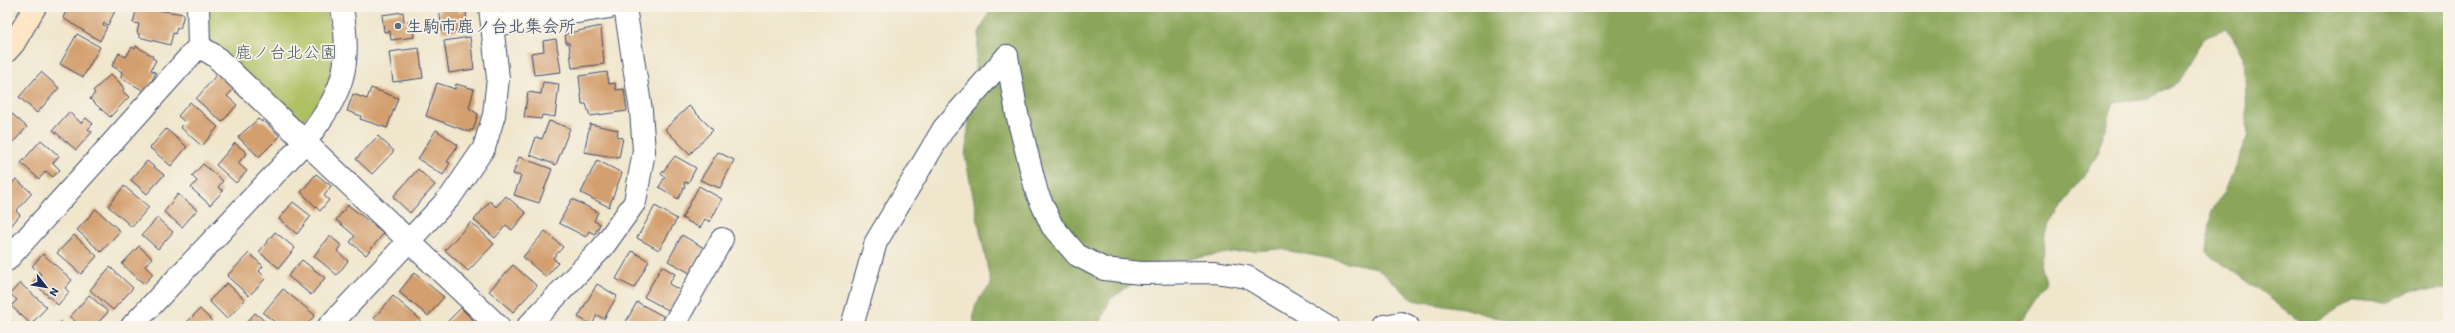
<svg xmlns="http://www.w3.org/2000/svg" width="2455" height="333" viewBox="0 0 2455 333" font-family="Itim,'Klee One',sans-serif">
<rect width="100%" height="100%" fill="#f7f3e8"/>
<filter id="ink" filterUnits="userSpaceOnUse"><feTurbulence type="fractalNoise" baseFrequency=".025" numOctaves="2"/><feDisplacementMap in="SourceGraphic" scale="8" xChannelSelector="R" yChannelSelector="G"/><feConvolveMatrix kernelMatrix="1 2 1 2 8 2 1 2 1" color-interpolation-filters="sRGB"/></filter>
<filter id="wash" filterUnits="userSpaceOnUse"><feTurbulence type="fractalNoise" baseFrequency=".012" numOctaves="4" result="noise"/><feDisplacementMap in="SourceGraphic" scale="16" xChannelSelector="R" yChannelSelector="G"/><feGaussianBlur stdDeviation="0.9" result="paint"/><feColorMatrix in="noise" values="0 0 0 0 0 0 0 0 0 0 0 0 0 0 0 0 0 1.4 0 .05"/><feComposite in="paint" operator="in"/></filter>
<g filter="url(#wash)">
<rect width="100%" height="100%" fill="#f0e6cc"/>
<path fill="#afc064" stroke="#657861" d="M204,7H326C331,38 339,80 317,107C312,113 304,118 298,123L202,38Z"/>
<path fill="#8ba65a" stroke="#536a5c" d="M992,7H2448V289L2410,291L2388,302L2352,301L2306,326L2207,252L2211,213L2233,175L2248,135L2244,56L2227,28L2204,37L2178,82L2149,98L2114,102L2096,157L2048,228L2040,264L2046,284L2018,326H1517L1509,321L1463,308L1413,300L1377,268L1280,249L1235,252L1166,262L1110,299L1099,326H975C970,309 979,297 991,285L965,156L979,33Z"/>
<g id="blocks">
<g fill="#d39f6e">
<polygon points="75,7 81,10 83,7 117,7 108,25 104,23 103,25 107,27 100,41 63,18 67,8 73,11"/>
<polygon points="137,7 184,14 180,29 177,28 175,34 173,33 170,45 139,37 139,34 137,33 139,24 133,23"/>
<polygon points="439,7 458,7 459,12 466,10 467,24 461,25 461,30 442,32"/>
<polygon points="403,12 404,22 412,20 414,37 391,40 390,31 384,32 382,15"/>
<polygon points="601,26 604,64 572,68 569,43 566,43 565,34"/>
<polygon points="77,34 100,47 83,77 60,64"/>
<polygon points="470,37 474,69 449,73 444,41"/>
<polygon points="556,39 561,72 534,75 531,53 544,51 543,41"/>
<polygon points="136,46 153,56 152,58 156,60 151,70 156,73 146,92 121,78 122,72 112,66 119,53 126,57 132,47 135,49"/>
<polygon points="419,48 423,78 393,82 389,52"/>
<polygon points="41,72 59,88 37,113 19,97"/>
<polygon points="607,72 609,84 615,83 616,90 624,89 627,111 590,116 586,104 582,104 579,76"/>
<polygon points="218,73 235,88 227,96 237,105 222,122 196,99"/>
<polygon points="111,74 120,83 124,89 122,91 129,97 110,117 90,99 95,93 93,91"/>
<polygon points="543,82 559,84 555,117 542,115 541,119 524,117 528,92 541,94"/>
<polygon points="437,83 455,89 456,84 474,89 469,108 478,114 473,130 470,130 469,132 426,116"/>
<polygon points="371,88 398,98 387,128 360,119 361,116 347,111 353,94 367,99"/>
<polygon points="190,102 218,127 202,146 180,127 185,122 178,116"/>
<polygon points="689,106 713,130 690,154 665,129"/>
<polygon points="69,112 81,123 86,118 93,124 88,129 92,132 76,150 53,130"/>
<polygon points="11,113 27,127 7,149 7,118"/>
<polygon points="258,119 262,122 263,120 280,136 259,157 238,137"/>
<polygon points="549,121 570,128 556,165 530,155 536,137 542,139"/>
<polygon points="590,124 618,130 617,137 623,138 619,158 584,152"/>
<polygon points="166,129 187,147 171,166 150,148"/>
<polygon points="436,130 458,145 447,162 450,163 443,175 418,159"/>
<polygon points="378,136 394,151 372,174 356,159"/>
<polygon points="41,140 59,156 53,163 60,170 53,177 46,171 39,179 21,163"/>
<polygon points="235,143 247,153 238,163 247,171 236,183 216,165"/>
<polygon points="718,152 734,160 720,188 700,180"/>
<polygon points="675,156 696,168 688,183 685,182 684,185 685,186 678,199 659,187 665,177 661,174"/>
<polygon points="519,157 552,169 539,203 514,195 521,176 513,174"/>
<polygon points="597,160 622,173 609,207 581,193"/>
<polygon points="147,161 164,175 147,194 131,180"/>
<polygon points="203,164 223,181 218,187 223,191 210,205 191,188 197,181 192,176"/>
<polygon points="418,169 435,185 410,213 393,197"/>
<polygon points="316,174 331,186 324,196 329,200 320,211 301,192"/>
<polygon points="16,179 32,193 16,211 20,215 11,226 7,223 7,189"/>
<polygon points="124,186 149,207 132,227 108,206"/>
<polygon points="699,186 722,199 710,222 705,219 700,228 682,218"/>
<polygon points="178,194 197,210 182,227 164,212"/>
<polygon points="506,196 526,213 512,230 506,225 495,238 474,220 490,201 496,207"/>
<polygon points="572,199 598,212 594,221 600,224 595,234 589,231 586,237 559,223"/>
<polygon points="293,202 311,216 297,234 279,219"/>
<polygon points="348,205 384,233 366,255 350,242 355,236 336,220"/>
<polygon points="655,206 677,219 659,250 637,238"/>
<polygon points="96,209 120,231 101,252 77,230"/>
<polygon points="157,218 173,232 158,249 142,235"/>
<polygon points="471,222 494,244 468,271 445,250"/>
<polygon points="545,231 563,247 553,258 558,263 546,277 523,257"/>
<polygon points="275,232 295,248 279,268 259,252"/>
<polygon points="74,235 97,256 81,274 57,253"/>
<polygon points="682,235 704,248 690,273 668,261"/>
<polygon points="330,236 341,245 337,251 348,261 337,275 314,256"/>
<polygon points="139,246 152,258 145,266 153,274 144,284 122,264"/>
<polygon points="632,251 649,261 634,288 616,279"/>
<polygon points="249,253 263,266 259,271 266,278 249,296 227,276"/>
<polygon points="43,254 72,280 65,288 69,292 58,305 33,282 41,274 32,266"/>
<polygon points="302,260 325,278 311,295 288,276"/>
<polygon points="513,265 537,286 513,312 489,291"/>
<polygon points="662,266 675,274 669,284 681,291 670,311 644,297"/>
<polygon points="110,267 133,288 113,310 90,290"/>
<polygon points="414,273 444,297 428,316 399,292"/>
<polygon points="20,283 47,307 31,324 11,306 17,300 10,294"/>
<polygon points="227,283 245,300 227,319 209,301"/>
<polygon points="597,284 617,296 604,319 597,315 592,325 578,317"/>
<polygon points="283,289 315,315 306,326 280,326 263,313"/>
<polygon points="89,295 108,312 95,326 81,326 70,317"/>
<polygon points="393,296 421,320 415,326 384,326 374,318"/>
<polygon points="637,302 663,316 657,326 624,325"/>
<polygon points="461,308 479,326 443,326"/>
<polygon points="200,309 212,321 208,326 183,326"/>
<polygon points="255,313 260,317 270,326 247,326 245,324"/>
<polygon points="7,317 17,326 7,326"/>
<polygon points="61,321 66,326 56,326"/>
</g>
</g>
</g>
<g filter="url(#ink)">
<use href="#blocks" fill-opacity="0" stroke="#3b4a6e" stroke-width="1"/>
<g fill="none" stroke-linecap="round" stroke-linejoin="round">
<g stroke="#3b4a6e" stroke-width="24">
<g id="street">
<polyline points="493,25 610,7"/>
<polyline points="199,46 215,56 498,326"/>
<polyline points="1007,56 1017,114 1037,193 1052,226 1077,255 1104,269 1141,273 1215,272 1247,277 1328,326"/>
<polyline points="7,260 199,46 198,7"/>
<path d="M132,326L305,142C343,91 352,71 342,7"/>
<polyline points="329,326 451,196 484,148 494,115 498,78 490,7"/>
<polyline points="528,326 603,247 635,202 644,151 641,111 625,7"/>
<polyline points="673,326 722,239"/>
<polyline points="852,326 876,242 944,128 1007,56"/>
<polyline points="1384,326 1401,323 1408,326"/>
</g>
</g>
<g stroke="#3b4a6e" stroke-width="24">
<polyline id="secondary" points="7,51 14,43 35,7"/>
</g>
<use href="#street" stroke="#fff" stroke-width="22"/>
<use href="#secondary" stroke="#fde5c5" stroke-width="22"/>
</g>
</g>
<circle fill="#5c6f8a" stroke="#f7f3e8" stroke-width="1.5" cx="398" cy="26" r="4"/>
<g text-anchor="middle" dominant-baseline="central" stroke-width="3.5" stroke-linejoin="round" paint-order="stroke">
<g font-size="17" font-weight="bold" fill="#4e5e75" stroke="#f7f3e8" text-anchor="start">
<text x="406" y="26">生駒市鹿ノ台北集会所</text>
</g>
<g font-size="17" fill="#475a60" stroke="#f7f3e8">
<text x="286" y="52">鹿ノ台北公園</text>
</g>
</g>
<rect width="2455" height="333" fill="none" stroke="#f7f3e8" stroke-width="24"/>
<g transform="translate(46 287) rotate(121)" stroke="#f7f3e8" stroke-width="3" paint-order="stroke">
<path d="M0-3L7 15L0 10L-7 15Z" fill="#1b2f5e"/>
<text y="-6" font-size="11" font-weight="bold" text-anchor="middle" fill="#1b2f5e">N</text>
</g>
</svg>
